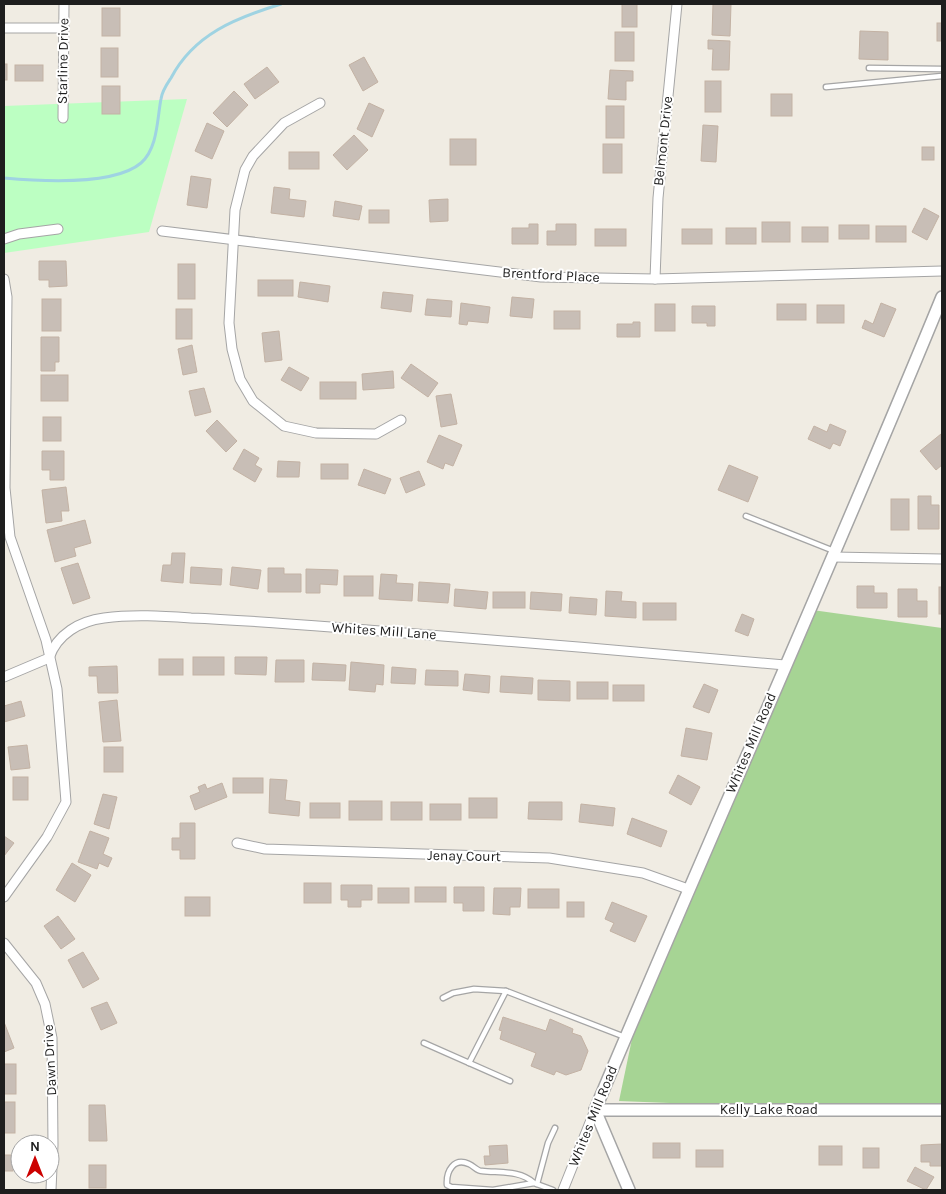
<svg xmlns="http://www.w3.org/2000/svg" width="946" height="1194" viewBox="0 0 946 1194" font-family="Karla,sans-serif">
<rect width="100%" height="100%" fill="#f0ece3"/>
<polygon fill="#a6d494" points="805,609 942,628 942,1114 619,1101 642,991"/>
<polygon fill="#bcffc2" points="187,99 149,232 4,253 4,106"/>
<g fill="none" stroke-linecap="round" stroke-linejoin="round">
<path stroke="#9fd3e2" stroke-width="3" d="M4,178C38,181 114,186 141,163C158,148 157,119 161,99C162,91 167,84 171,78C194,34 236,18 281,4"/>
</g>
<g fill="#c8beb6" stroke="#c3b2a4">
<rect x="622" y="4" width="15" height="23"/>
<polygon points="713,4 731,4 730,36 712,35"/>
<rect x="102" y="8" width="18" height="28"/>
<rect x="937" y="23" width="5" height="18"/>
<polygon points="860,31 888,32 888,60 859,59"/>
<rect x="615" y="32" width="19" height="29"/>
<polygon points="708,40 730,41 729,70 712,70 713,49 708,49"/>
<rect x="101" y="48" width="17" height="29"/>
<polygon points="364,57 378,82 363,91 349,65"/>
<rect x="4" y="64" width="3" height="16"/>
<rect x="15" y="65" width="28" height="16"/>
<polygon points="267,67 279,82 255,99 244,84"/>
<polygon points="610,70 633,71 633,81 626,81 626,100 608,99"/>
<rect x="705" y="81" width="16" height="31"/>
<rect x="102" y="86" width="18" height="28"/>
<polygon points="234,91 248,105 227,127 213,113"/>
<rect x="771" y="94" width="21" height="22"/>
<polygon points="369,103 384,110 372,137 357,129"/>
<rect x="606" y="106" width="18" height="32"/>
<polygon points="207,123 224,131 212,159 195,151"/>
<polygon points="703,125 718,126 716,162 701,161"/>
<polygon points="354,135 368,150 347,170 333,155"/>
<rect x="450" y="139" width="26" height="26"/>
<rect x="603" y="144" width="19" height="29"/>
<rect x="922" y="147" width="12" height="13"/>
<rect x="289" y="152" width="30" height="17"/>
<polygon points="191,176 211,179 207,208 187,205"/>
<polygon points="274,187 290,189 289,199 306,201 304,217 271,213"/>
<polygon points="448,199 448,221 430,222 429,200"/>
<polygon points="335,201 362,206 359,220 333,216"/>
<polygon points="924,208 939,216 927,240 912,232"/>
<rect x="369" y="210" width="20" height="13"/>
<rect x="762" y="222" width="28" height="20"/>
<polygon points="529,224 538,224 538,244 512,244 512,228 529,228"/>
<polygon points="556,224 576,224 576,245 547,245 547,231 556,231"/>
<rect x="839" y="225" width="30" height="14"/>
<rect x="876" y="226" width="30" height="16"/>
<rect x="802" y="227" width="26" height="15"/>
<rect x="726" y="228" width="30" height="16"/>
<rect x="595" y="229" width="31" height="17"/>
<rect x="682" y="229" width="30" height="15"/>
<polygon points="39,261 66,261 67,286 49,287 49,280 39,280"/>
<rect x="178" y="264" width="17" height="35"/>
<rect x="258" y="280" width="35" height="16"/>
<polygon points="300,282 330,286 328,302 298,297"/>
<polygon points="383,292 413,295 411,312 381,308"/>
<polygon points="512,297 534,299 532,318 510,316"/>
<rect x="42" y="299" width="19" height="32"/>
<polygon points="427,299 452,301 451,317 425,315"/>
<polygon points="461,303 490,307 488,323 468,321 467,325 459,324"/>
<polygon points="881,303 896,309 884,337 862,328 865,320 873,324"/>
<rect x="655" y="304" width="20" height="27"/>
<rect x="777" y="304" width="29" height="16"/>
<rect x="817" y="305" width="27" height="18"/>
<polygon points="692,306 715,306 715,326 707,326 707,323 692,323"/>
<rect x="176" y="309" width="16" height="30"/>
<rect x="554" y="311" width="26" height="18"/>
<polygon points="633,322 640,322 640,337 617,337 617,324 633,324"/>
<polygon points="279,331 282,360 265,362 262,333"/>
<polygon points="41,337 59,337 59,362 55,362 55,371 41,371"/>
<polygon points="192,345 197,372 183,375 178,349"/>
<polygon points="411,364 438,383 428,397 401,378"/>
<polygon points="289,367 309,378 301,391 281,380"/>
<polygon points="393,371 394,388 363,390 362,374"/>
<rect x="41" y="375" width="27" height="26"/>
<rect x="320" y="382" width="36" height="17"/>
<polygon points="204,388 211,412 195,416 189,391"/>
<polygon points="451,394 457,424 441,427 436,396"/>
<rect x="43" y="417" width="18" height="24"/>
<polygon points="217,420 237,441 226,452 206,431"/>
<polygon points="830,424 846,431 840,446 833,443 830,449 808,439 814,426 827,432"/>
<polygon points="941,434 942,465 936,470 920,451"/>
<polygon points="439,435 462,445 453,466 445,463 443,469 427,462"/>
<polygon points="244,449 259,458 255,465 262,469 255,482 233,469"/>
<polygon points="42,451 64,451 64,480 50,480 50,470 42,470"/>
<polygon points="278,461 300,462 299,477 277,477"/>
<rect x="321" y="464" width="27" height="15"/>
<polygon points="729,465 758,477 748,502 718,490"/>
<polygon points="364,469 391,479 385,494 358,485"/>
<polygon points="419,471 425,485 406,493 400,478"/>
<polygon points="66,487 69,511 61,511 62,521 46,523 42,490"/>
<polygon points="918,496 931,496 931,505 939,505 939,529 918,529"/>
<rect x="891" y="499" width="18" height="31"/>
<polygon points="85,520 91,543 74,548 76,556 55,562 47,530"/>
<polygon points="172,553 185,553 183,583 161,581 163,565 171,565"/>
<polygon points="78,563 90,598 73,604 61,568"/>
<polygon points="191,567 222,569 221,585 190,583"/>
<polygon points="232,567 261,570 258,589 230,585"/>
<polygon points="268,568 284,568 284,574 301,574 301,592 268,592"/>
<polygon points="306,569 338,570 337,585 320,584 320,593 306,593"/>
<polygon points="381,574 397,575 396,583 413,584 412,601 379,599"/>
<rect x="344" y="576" width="29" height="20"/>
<polygon points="419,582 450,584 448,603 418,601"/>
<polygon points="857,586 874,586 874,593 887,593 887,608 857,608"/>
<rect x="939" y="587" width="3" height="27"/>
<polygon points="455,589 488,592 486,609 454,606"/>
<polygon points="898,589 917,589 917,601 927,601 927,617 898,617"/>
<polygon points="606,591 622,592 621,601 636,602 636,618 605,616"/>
<rect x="493" y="592" width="32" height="16"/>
<polygon points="531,592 562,594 561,611 530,609"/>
<polygon points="570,597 597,599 596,615 569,613"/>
<rect x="643" y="603" width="33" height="17"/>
<polygon points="742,614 754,619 748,636 735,631"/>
<rect x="193" y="657" width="31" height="18"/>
<polygon points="235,657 267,657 266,675 235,674"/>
<rect x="159" y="659" width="24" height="16"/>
<polygon points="276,660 304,660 304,682 275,682"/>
<polygon points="351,662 384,665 383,685 376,684 375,692 349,690"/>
<polygon points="313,663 346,665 345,681 312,680"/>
<polygon points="117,666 118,693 98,693 97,676 89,676 89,667"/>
<polygon points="392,667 416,669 415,684 391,683"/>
<polygon points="426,670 458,671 458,686 425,685"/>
<polygon points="465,674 490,676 489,693 463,690"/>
<polygon points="501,676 533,678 532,694 500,692"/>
<polygon points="538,680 570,681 570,701 538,700"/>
<rect x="577" y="682" width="31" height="17"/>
<polygon points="704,684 718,690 709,713 693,707"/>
<rect x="613" y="685" width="31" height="16"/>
<polygon points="117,700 121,741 103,742 99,702"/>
<polygon points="21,701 25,716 4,722 4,706"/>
<polygon points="686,728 712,733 707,760 681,756"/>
<polygon points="27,745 30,768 11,770 8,747"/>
<rect x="104" y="747" width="19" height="25"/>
<polygon points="678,775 700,787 691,805 669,793"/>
<rect x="13" y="777" width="15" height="23"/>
<rect x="233" y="778" width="30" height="15"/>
<polygon points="270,779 287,780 285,800 300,802 299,816 269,813"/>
<polygon points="222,783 227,797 195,810 190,796 200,792 198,787 205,784 207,789"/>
<polygon points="103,794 117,797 109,829 94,824"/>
<rect x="469" y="798" width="28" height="20"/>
<rect x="349" y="801" width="33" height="19"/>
<rect x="391" y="802" width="31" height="18"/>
<polygon points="529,802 562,802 562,820 528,819"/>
<rect x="310" y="803" width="30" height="15"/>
<rect x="430" y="804" width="31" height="16"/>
<polygon points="581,804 615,808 613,826 579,822"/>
<polygon points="632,818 667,831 661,847 627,834"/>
<polygon points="180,823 195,823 195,859 180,859 180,850 172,850 172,838 180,838"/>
<polygon points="90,831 109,838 103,854 112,858 108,867 99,863 97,869 78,862"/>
<polygon points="4,836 14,843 4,856"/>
<polygon points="72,863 91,875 75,902 56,890"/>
<rect x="304" y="883" width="27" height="20"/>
<polygon points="341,885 372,885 372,900 361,900 361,907 348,907 348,900 341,900"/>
<rect x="415" y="887" width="31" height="15"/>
<polygon points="454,887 484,887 484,911 463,911 463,903 454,903"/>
<rect x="378" y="888" width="31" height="15"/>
<polygon points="494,888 521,888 520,907 510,907 510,915 493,914"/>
<rect x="528" y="889" width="31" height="19"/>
<rect x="185" y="897" width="25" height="19"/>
<rect x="567" y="902" width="17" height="15"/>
<polygon points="612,902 647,916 635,942 610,931 614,923 605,919"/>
<polygon points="58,916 75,939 61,949 44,926"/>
<polygon points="83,952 99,979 83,988 68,960"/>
<polygon points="107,1002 117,1023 101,1030 91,1008"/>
<polygon points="503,1017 546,1031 550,1019 573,1029 572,1033 581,1036 588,1051 581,1070 566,1075 556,1071 554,1075 531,1066 536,1053 500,1039 502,1031 499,1030"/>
<polygon points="4,1022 14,1048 4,1052"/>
<rect x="4" y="1064" width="12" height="30"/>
<rect x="4" y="1102" width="11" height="31"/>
<polygon points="89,1105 105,1105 107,1141 89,1141"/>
<rect x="653" y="1143" width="27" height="15"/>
<polygon points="942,1144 942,1166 930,1166 930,1162 921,1162 921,1145"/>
<polygon points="507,1145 508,1163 485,1165 484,1156 490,1156 489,1146"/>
<rect x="819" y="1146" width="23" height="19"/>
<rect x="863" y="1148" width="16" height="20"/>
<rect x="696" y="1150" width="27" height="17"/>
<rect x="4" y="1155" width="9" height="16"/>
<rect x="89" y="1165" width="17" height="23"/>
<polygon points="915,1167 934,1177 926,1190 907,1181"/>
</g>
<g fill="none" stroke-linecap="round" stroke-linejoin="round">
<g stroke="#a5a5a5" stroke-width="7">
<g id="service">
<polyline points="869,68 942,69"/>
<polyline points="826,87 942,76"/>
<polyline points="746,516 834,551"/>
<polyline points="443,998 453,993 474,989 506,991 625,1037"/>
<polyline points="424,1043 510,1081"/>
<polyline points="469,1063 506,991"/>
<path d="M534,1183C520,1170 500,1173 482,1171C477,1171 474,1166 469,1164C454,1157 446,1171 447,1185L451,1187L493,1190L534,1183L553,1190"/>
<polyline points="537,1184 548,1143 555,1128"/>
</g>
</g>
<g stroke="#a5a5a5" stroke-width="11">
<g id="minor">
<polyline points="4,28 64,28"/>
<polyline points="320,103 284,123 253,156 245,170 235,210 229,323 232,349 240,379 253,401 284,426 316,433 376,434 401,420"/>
<polyline points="63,118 64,4"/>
<polyline points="162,231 541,277 655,279 942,271"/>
<polyline points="4,239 19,234 58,229"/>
<polyline points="4,279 7,297 5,488 10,537 46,640 57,689 66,802 47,837 4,897"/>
<polyline points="655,279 658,198 677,4"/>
<polyline points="833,557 942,559"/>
<path d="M4,677L49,658C57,634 80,621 104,618C133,614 162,616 191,618C242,620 292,624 343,628C490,639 638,652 785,665"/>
<polyline points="237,843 265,849 549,858 643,873 688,889"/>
<polyline points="4,943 36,983 45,1004 52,1038 53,1145 51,1190"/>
<polyline points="563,1190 595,1110"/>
</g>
</g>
<g stroke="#a5a5a5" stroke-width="14">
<g id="tertiary">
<path d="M595,1110C709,839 830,570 942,297"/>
<polyline points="595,1110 942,1110"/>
<polyline points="595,1110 629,1190"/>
</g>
</g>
<use href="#service" stroke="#fff" stroke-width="4.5"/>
<use href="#minor" stroke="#fff" stroke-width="9"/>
<use href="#tertiary" stroke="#fff" stroke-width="11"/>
</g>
<g text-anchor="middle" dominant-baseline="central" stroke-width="4" stroke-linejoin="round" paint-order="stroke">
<g font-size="14" fill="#1e1e1e" stroke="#fff">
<text transform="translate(63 61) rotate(-89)">Starline Drive</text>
<text transform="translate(663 141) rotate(-84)">Belmont Drive</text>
<text transform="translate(551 275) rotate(3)">Brentford Place</text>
<text transform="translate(384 631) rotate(4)">Whites Mill Lane</text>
<text transform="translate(751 743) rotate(-67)">Whites Mill Road</text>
<text transform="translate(464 856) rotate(1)">Jenay Court</text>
<text transform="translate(50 1060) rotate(-93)">Dawn Drive</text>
<text x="769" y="1109">Kelly Lake Road</text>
<text transform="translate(593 1116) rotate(-68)">Whites Mill Road</text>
</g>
</g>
<rect width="946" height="1194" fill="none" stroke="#1e1e1e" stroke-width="10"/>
<g transform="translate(35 1159)"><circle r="24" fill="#ffffff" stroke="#a5a5a5"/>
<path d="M0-4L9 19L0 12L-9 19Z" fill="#cc0100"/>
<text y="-8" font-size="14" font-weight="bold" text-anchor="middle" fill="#1e1e1e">N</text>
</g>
</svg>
